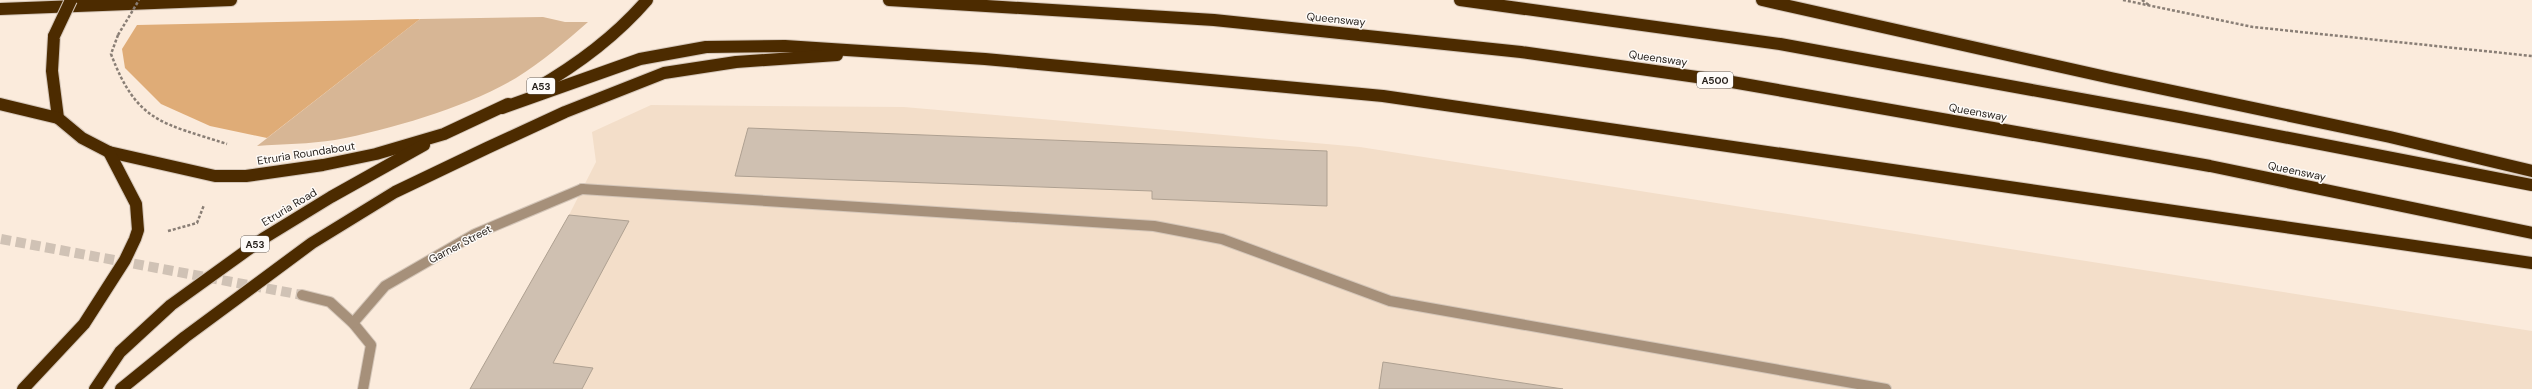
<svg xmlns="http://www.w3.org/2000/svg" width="2532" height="389" viewBox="0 0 2532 389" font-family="'DM Sans',sans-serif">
<rect width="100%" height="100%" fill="#fbebdc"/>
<polygon fill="#f3dec9" points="651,105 904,107 1360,147 2532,331 2532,389 470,389 569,215 596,162 592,132"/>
<path fill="#d7b695" d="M543,17L565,22H588C565,42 542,62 516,78C467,107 392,129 335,140C310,144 283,144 257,146L420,19Z"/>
<polygon fill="#dfac77" points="420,19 267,138 210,126 161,104 125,68 122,49 137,25"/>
<g fill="#cfc0b1" stroke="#aea091">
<polygon points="748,128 1327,151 1327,206 1152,199 1152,191 735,176"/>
<polygon points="569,215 629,221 553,363 593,368 582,389 470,389"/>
<polygon points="1383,362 1563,389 1379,389"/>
</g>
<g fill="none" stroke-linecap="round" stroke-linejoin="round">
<polyline stroke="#d0c2b5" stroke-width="10" stroke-dasharray="10 5" stroke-linecap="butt" points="1,239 302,295"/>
<g stroke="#d4c6b9" stroke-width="12">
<polyline id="lane" points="582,189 1154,226 1222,239 1390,301 1886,389"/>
</g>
<g stroke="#d4c6b9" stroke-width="12">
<g id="street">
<polyline points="302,295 330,302 353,323 371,345 363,389"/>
<polyline points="353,323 385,286 475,234 582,189"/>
</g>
</g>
<g stroke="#d4c6b9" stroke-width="14">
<g id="highway">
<polyline points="889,0 1214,20 1521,52 1732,82 2210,166 2532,233"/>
<polyline points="1460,0 1780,44 2180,117 2532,185"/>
<polyline points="1762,0 2111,78 2390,137 2532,171"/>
<polyline points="0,9 231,0"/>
<polyline points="54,36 52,71 58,118 82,138 109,152 215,176 246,176 323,165 376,154 444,134 508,104"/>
<path d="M535,89C577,65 615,37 647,0"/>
<polyline points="0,104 58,118"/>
<polyline points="502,108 640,59 706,47 785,46 985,59 1383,96 2532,263"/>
<polyline points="23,389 84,324 125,260 135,239 138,230 136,204 109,152"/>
<polyline points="95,389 120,352 171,305 264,238 331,197 424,145"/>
<polyline points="121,389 185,337 312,243 395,192 487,148 565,112 664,73 736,62 837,55"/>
</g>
</g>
<g stroke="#897e75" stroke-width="2.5" stroke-dasharray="3 2" stroke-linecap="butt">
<polyline points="2123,0 2253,27 2532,56"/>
<polyline points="2142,0 2149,5"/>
<path d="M118,35L111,54C137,123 163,123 227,144"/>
<polyline points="168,231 197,223 204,205"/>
</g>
<use href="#lane" stroke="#a6907a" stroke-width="10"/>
<use href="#street" stroke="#a6907a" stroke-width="10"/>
<use href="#highway" stroke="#4c2b00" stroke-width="12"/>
<g stroke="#d4c6b9" stroke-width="14" stroke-linecap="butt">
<polyline id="highway-bridge" points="54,36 71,0"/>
</g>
<polyline stroke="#897e75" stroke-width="2.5" stroke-dasharray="3 2" stroke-linecap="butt" points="118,35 139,0"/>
<use href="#highway-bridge" stroke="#4c2b00" stroke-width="12"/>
</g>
<g text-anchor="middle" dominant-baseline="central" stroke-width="3" stroke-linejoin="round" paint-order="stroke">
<g fill="#fefbf8" stroke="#66615d" stroke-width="1">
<rect x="1697" y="72" width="36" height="16" rx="3"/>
<rect x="527" y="78" width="28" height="16" rx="3"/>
<rect x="241" y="236" width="28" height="16" rx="3"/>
</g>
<g font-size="10" font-weight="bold" fill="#251f1a">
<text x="1715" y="80">A500</text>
<text x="541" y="86">A53</text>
<text x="255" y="244">A53</text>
</g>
<g font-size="11" fill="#251f1a" stroke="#fefbf8">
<text transform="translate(1336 19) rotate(6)">Queensway</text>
<text transform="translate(1658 58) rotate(8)">Queensway</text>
<text transform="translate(1978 112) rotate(10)">Queensway</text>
<text transform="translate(306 153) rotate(-9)">Etruria Roundabout</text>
<text transform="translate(2297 171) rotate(12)">Queensway</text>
<text transform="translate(289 207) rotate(-31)">Etruria Road</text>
<text transform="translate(460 244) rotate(-28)">Garner Street</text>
</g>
</g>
</svg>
